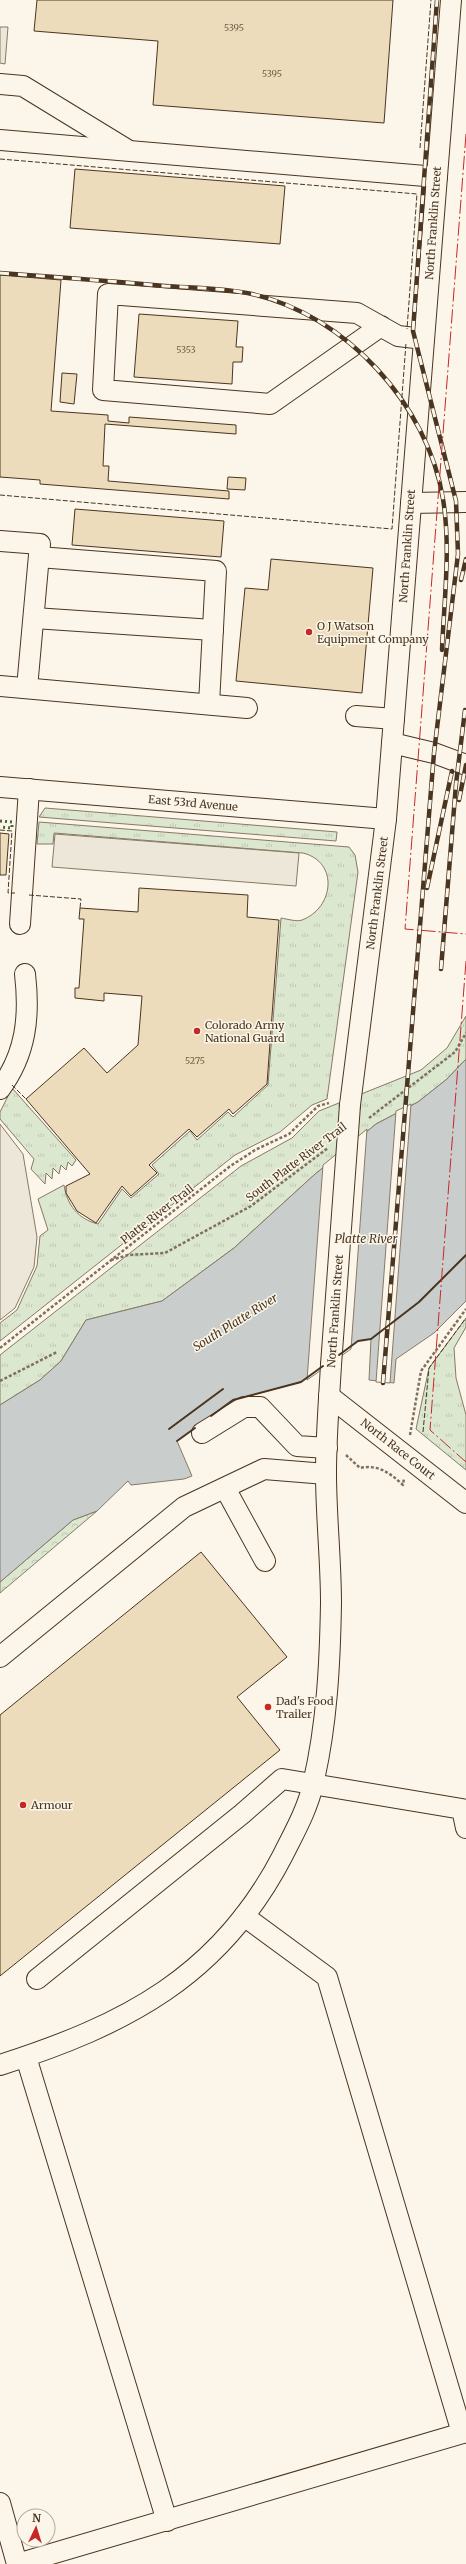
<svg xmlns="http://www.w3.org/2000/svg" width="466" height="2564" viewBox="0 0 466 2564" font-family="Merriweather,serif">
<defs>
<pattern id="grass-tufts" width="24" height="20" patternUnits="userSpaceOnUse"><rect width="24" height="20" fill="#dce7d0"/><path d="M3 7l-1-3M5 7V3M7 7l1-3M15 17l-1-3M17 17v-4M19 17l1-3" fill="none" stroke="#bec7b2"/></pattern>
<pattern id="forest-crowns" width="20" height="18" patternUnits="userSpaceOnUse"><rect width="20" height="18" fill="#dce7d0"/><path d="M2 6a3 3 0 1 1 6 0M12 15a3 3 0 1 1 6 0" fill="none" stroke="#bec7b2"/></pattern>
</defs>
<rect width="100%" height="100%" fill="#fbf6e9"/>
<g fill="url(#grass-tufts)" stroke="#887966">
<polygon points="45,808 337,832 336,841 39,817"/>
<path d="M39,822L349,847L355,855L358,872L327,1099L312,1105L280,1132L235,1155L0,1341V1323L17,1310L37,1266L40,1236L48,1230L38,1199L64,1185C67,1205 78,1219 98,1224L122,1189L131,1198L159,1174L152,1165L190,1131L197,1140L228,1112L233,1117L268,1085L281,918C287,919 297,922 302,920C334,908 339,862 303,853L54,833L53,844H37Z"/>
<polygon points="466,1016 466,1059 447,1079 418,1102 376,1124 314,1175 234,1248 162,1301 86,1320 61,1361 40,1380 0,1405 0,1355 241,1166 292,1138 319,1111 421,1070 447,1048"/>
<polygon points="12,1088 76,1160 72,1166 68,1162 66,1170 61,1165 59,1174 53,1168 52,1179 46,1173 45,1184 31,1169 34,1159 0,1119 0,1112"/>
<polygon points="466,1318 466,1327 454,1348 456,1378 466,1415 466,1470 416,1429 429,1368"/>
</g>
<polygon fill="url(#forest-crowns)" stroke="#887966" points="97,1511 0,1593 0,1582 73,1520"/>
<g fill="#ede7d9" stroke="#887966">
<polygon points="0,27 8,27 5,64 0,63"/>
<polygon points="55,834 299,853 296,886 52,867"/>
<polygon points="0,1124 23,1154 37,1237 34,1267 15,1308 0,1320"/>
</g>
<polygon fill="#c9cecd" stroke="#887966" points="466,1059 466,1301 434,1333 396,1359 394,1383 369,1380 371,1339 358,1341 301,1382 233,1400 177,1441 192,1476 184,1479 131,1485 128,1481 97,1511 73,1520 0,1582 0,1405 40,1380 61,1361 86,1320 162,1301 234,1248 314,1175 376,1124 418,1102 447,1079"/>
<g fill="#fbf6e9" stroke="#887966">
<polygon points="411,1104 390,1383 376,1382 396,1111"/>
<polygon points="367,1129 351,1349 307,1380 323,1165"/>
</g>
<g fill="#ecdcbc" stroke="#4a3520">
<polygon points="37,0 393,0 384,123 153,105 158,41 34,31"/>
<polygon points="75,169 285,186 280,244 70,228"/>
<polygon points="0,275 61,280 51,411 108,415 108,421 129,423 129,417 236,425 236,434 105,424 103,466 109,466 108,481 229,491 229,499 40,484 40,480 0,477"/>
<polygon points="139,314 238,321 236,347 243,347 242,362 233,362 232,384 134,377"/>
<polygon points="62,373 77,374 74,404 60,402"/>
<polygon points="228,477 246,478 245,490 227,489"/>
<polygon points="75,509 224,521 221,557 72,545"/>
<polygon points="271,559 373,568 362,693 236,681 245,588 268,590"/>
<polygon points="0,833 9,834 6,875 0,875"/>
<polygon points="139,888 248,895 247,917 279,920 267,1084 233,1114 229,1109 197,1137 189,1129 149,1165 157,1173 131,1196 122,1186 96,1223 77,1211 66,1193 66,1186 90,1174 26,1099 84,1048 107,1073 138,1045 142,996 104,993 104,1001 75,998 75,988 79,988 84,919 79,919 80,908 138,912"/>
<polygon points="201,1552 287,1657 237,1697 280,1750 0,1976 0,1715"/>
</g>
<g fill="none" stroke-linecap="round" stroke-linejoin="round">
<g stroke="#4a3520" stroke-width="22">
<g id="minor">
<polyline points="0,84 23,86 126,149"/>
<polyline points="0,140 437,177"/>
<polyline points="381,326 270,404 103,390 108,294 357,313 398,336 424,339"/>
<polyline points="411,503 466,502"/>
<polyline points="0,541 40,544 27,688"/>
<polyline points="39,557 216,571 209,704"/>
<polyline points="34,618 213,630"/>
<polyline points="0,686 247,708"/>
<polyline points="356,716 394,719"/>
<polyline points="392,743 434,753 466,765"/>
<polyline points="0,787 386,819"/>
<polyline points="20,924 29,789"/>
<path d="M0,1089C26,1054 30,1017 25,974"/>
<polyline points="350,1105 386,819 451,0"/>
<polyline points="329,1396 466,1503"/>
<polyline points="202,1433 244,1407 260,1407 297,1446 327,1448"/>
<polyline points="225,1488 265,1561"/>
<polyline points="0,1657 184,1507 264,1469 326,1474"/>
<polyline points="244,1916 327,1977 462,2433"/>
<polyline points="37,1979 242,1814 282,1779 462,1809 466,1828"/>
<polyline points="26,2057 167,2521"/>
<path d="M0,2065C125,2025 220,1977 283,1855C294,1833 308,1808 313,1784C327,1725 330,1663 331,1603C331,1560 326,1516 326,1473C326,1437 329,1401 331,1365"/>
<polyline points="0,2503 17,2564"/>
<polyline points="17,2564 466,2432"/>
</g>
</g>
<g stroke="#7f6f5c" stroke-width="2.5" stroke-dasharray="3 2" stroke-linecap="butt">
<polyline points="369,1118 455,1052 466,1033"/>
<polyline points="111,1260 128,1255 165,1253 251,1206 328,1148"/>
<polyline points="0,1348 229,1167 255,1150 289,1134 318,1106 329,1103"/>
<polyline points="0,1381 57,1352"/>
<polyline points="410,1435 421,1371 466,1309"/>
<path d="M346,1455L360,1468C378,1464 390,1473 403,1485L404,1478"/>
</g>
<use href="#minor" stroke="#fbf6e9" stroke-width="20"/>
<g stroke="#4a3520" stroke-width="4.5">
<g id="rail">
<path d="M0,273C55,277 110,281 165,286C194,288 224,288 252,294C346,315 428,405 443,499C451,548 444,601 442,650"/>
<polyline points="461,580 466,559"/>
<polyline points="459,800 466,765"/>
<polyline points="427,888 452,771"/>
<polyline points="441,969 456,784 465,710"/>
<polyline points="383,1383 434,753 458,554 456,501 413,331 437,0"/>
</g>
</g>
<use href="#rail" stroke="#fbf6e9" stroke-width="3" stroke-dasharray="9" stroke-linecap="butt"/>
<g stroke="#4a3520" stroke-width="22" stroke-linecap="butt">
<polyline id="minor-bridge" points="331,1365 350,1105"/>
</g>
<use href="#minor-bridge" stroke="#fbf6e9" stroke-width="20"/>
<polyline stroke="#436837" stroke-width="3" stroke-dasharray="2 3" stroke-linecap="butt" points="0,821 12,822 12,828 0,827"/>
<g stroke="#4a3520" stroke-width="1" stroke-dasharray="5 2" stroke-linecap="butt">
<polyline points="420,148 431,0"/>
<polyline points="0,159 417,194 407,329"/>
<polyline points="0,495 392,529 406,343"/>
<polyline points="0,830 12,831 8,893 15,893"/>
<polyline points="29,895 81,899 80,908"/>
<polyline points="12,1085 26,1099"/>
<polyline points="423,1432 429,1368 466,1318"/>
</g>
<g stroke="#4a3520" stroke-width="2">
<polyline points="339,1355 358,1341 371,1339 419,1302 466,1255"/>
<polyline points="211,1416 233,1400 301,1382 323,1366"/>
<polyline points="169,1429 223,1389"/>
<polyline points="177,1441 195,1428"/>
</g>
<g stroke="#c62828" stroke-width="1" stroke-dasharray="14 3 2 3" stroke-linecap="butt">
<polyline points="466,134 405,929 466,934"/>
<polyline points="466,961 430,1430 466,1462"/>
</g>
</g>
<g fill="#c62828" stroke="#fbf6e9" stroke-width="1.5">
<circle cx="309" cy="632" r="4"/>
<circle cx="197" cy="1031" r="4"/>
<circle cx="268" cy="1707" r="4"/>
<circle cx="23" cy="1805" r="4"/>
</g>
<g text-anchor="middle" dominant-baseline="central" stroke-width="3" stroke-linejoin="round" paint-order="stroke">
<g font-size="9" fill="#725f47">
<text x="234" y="27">5395</text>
<text x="272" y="73">5395</text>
<text x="186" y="349">5353</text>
<text x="195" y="1060">5275</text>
</g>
<g font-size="11" fill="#4a3520" stroke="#fbf6e9">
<text transform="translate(433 223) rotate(-86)">North Franklin Street</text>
<text transform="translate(407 546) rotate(-86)">North Franklin Street</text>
<text transform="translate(193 803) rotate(5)">East 53rd Avenue</text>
<text transform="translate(377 893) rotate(-83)">North Franklin Street</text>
<text transform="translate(296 1162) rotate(-37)">South Platte River Trail</text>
<text transform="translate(157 1214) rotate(-38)">Platte River Trail</text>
<text transform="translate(335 1311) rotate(-86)">North Franklin Street</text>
<text transform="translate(398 1449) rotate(38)">North Race Court</text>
</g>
<g font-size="11" fill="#4a3520" stroke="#fbf6e9" text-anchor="start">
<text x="317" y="626">O J Watson<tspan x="317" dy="13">Equipment Company</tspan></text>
<text x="205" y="1025">Colorado Army<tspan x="205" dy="13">National Guard</tspan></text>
<text x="276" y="1701">Dad's Food<tspan x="276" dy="13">Trailer</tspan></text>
<text x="31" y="1805">Armour</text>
</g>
<g font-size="12" font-style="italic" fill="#4a3520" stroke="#fbf6e9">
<text x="366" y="1238">Platte River</text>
<text transform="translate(235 1322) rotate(-32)">South Platte River</text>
</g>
</g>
<g transform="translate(36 2528) rotate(4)"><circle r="19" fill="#fbf6e9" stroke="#b4a999"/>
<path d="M0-3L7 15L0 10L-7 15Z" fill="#c62828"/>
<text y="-6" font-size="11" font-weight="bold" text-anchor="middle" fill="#4a3520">N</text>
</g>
</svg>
